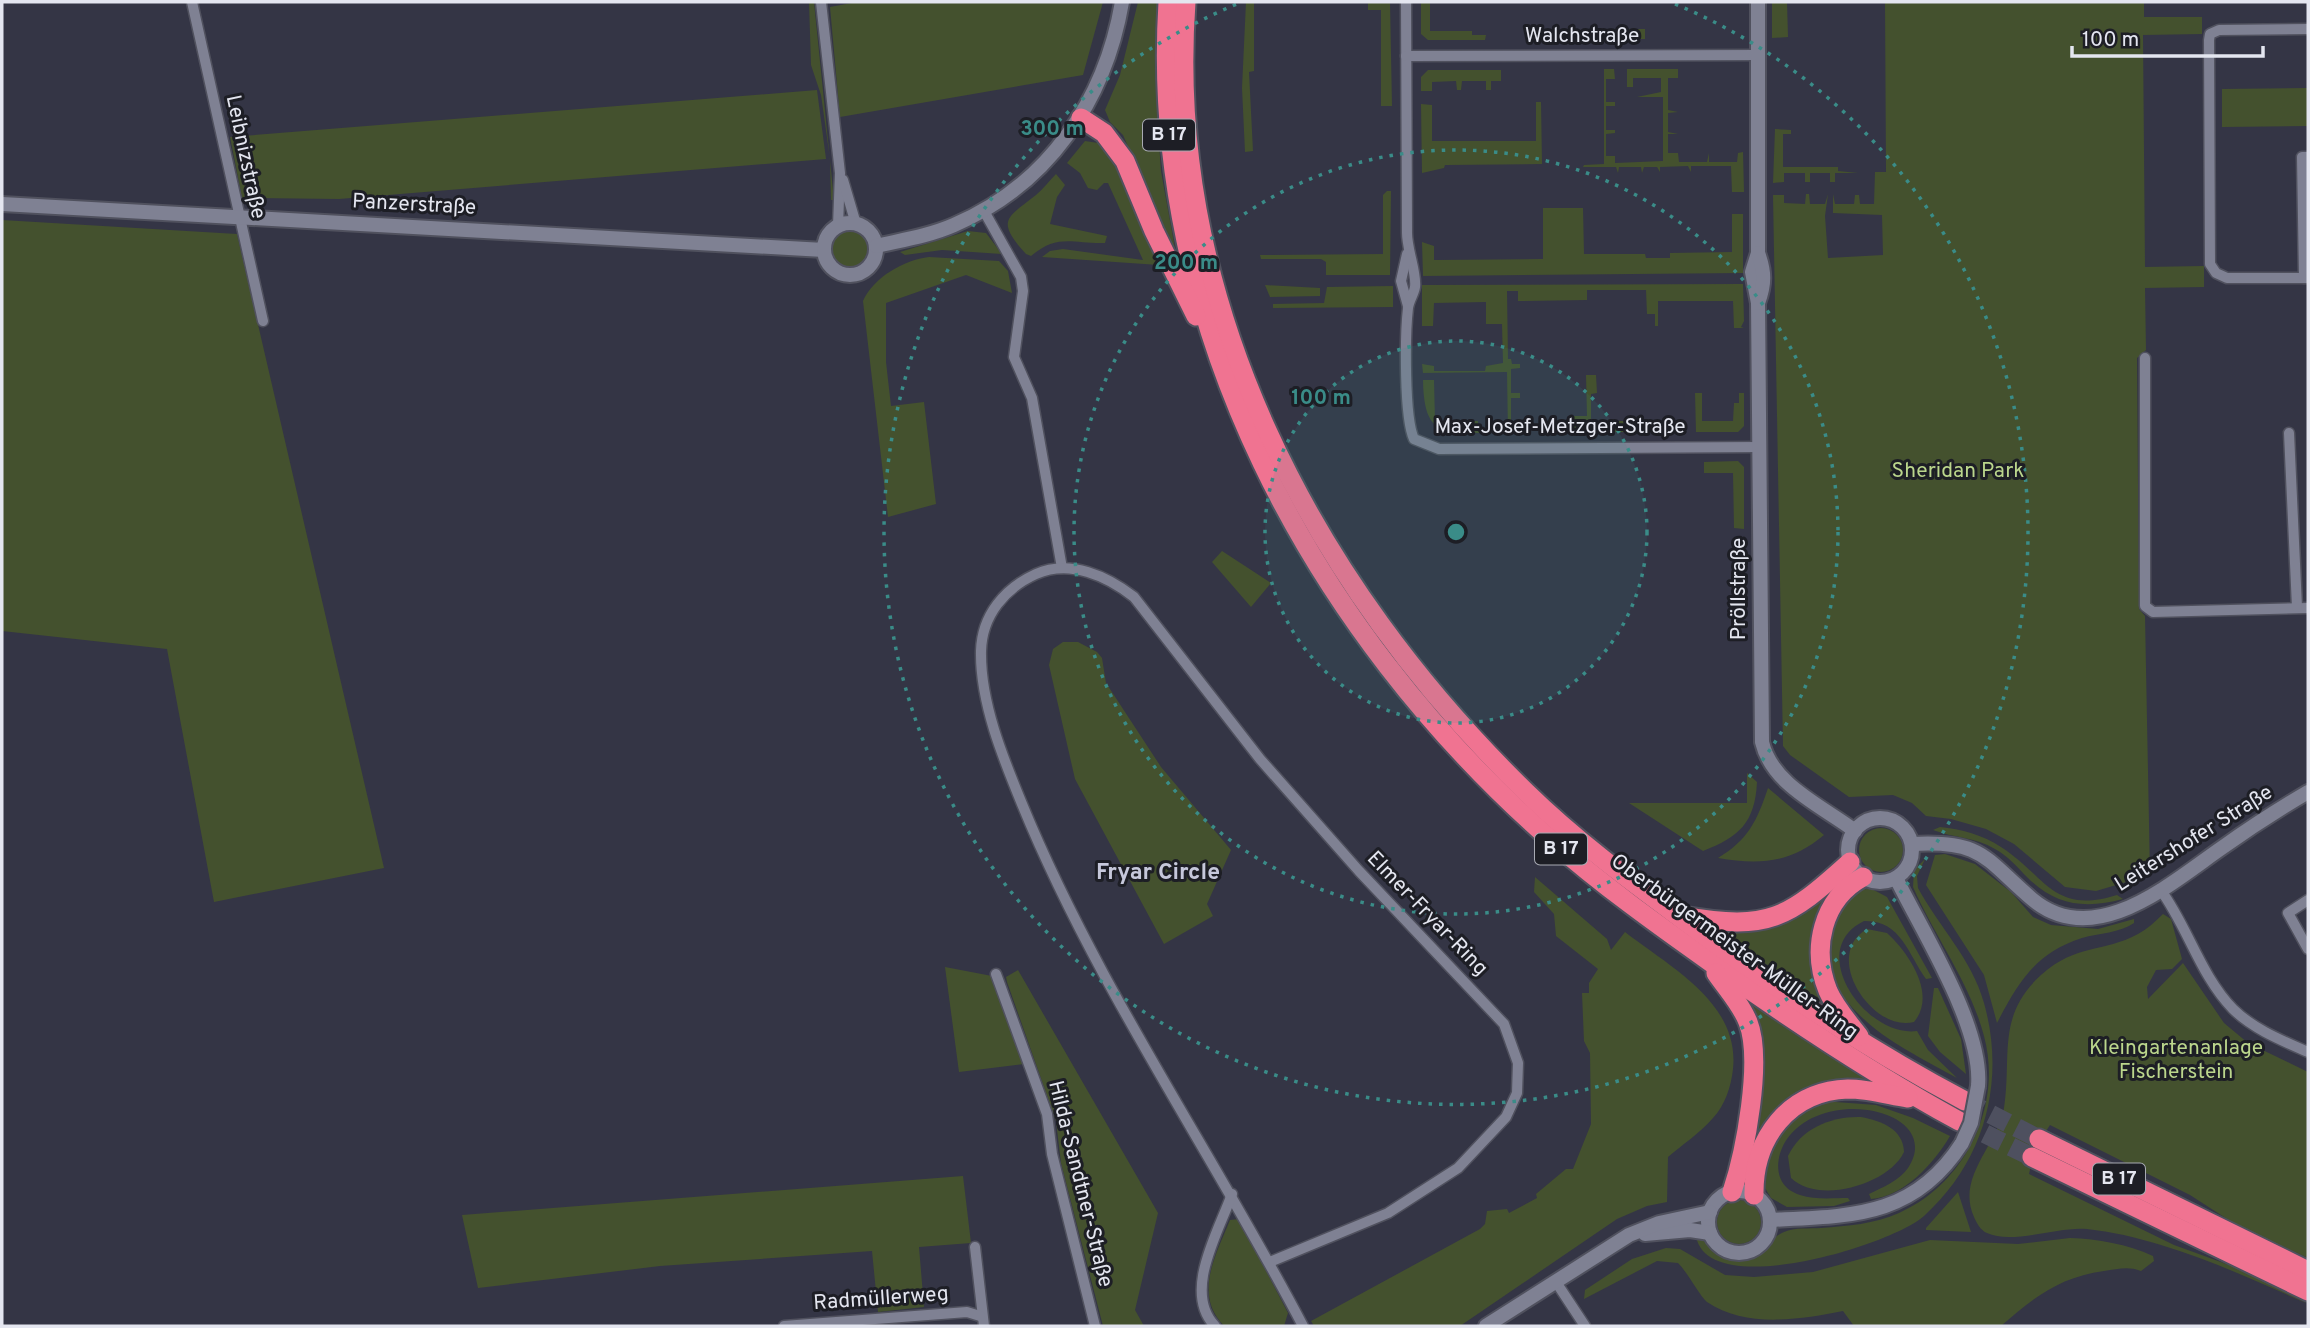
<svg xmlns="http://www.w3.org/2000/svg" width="2310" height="1328" viewBox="0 0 2310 1328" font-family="Overpass,sans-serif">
<rect width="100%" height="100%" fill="#343545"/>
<g fill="#44512e">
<polygon points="809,2 814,2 834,200 831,200 830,159 821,95 811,65"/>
<polygon points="857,2 1103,2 1083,75 840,117 830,7"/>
<polygon points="1138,2 1158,2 1157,115 1161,171 1177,259 1123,135 1110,122 1105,110 1120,75"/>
<polygon points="1246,2 1254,2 1254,71 1249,72 1253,151 1245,152 1242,88"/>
<polygon points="1368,2 1390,2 1392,106 1381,106 1381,10 1368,10"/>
<polygon points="1421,2 1430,2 1430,31 1472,31 1472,35 1486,35 1485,40 1428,40 1421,34"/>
<polygon points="1772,2 1787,2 1788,37 1772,38"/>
<polygon points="1885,2 2144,2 2144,17 2202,17 2202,34 2143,35 2145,267 2204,266 2204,287 2145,288 2146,350 2137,358 2139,609 2145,616 2150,875 2096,891 2065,887 2014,844 1986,829 1951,819 1926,816 1912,803 1893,795 1849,797 1790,755 1783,746 1773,195 1784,195 1784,203 1805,204 1806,194 1809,194 1810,204 1825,204 1828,194 1825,216 1828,258 1883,255 1882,215 1833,213 1833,194 1835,204 1854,204 1855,195 1859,195 1860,204 1874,204 1875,172 1886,172"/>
<rect x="1595" y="29" width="50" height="10"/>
<polygon points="1604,69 1614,69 1615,79 1606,79 1606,102 1615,102 1615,106 1606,106 1606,130 1615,130 1615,133 1606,134 1606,156 1615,156 1615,163 1663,161 1663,97 1637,97 1661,92 1661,78 1633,78 1633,87 1627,87 1627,69 1678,69 1678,78 1668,78 1668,110 1678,112 1668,113 1668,132 1678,134 1668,134 1668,153 1678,153 1679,162 1707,162 1709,153 1709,162 1737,162 1738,153 1743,152 1744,192 1732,192 1731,166 1691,166 1691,172 1688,166 1660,167 1660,172 1657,167 1644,167 1642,173 1641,167 1619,167 1618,173 1616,167 1583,167 1584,165 1604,164"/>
<polygon points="1428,70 1501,70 1501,81 1491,81 1491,90 1486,90 1486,81 1462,81 1461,90 1457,90 1456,81 1432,82 1432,91 1421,91 1421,77"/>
<polygon points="2308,88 2308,126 2222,127 2222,89"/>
<polygon points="817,90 826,159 339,199 242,198 230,137"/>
<polygon points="1536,102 1541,102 1542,164 1445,165 1444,168 1422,173 1421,104 1432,105 1432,141 1536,141"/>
<polygon points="1775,129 1791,130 1791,134 1783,134 1783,167 1838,167 1838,171 1858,173 1835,173 1835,182 1830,182 1830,173 1810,173 1810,182 1805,182 1805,173 1784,173 1784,182 1773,183"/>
<polygon points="1085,141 1105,144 1114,155 1159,265 1042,257 1050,251 1063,249 1143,260 1108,183 1104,183 1097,190 1088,188 1080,173 1067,163"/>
<path d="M1056,174L1065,185L1057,197L1050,224L1107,236L1105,243C1073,244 1058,233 1031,256L1026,254C995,220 1007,218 1036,195C1043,189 1049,181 1056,174Z"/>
<polygon points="1387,191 1391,191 1390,275 1326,275 1326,262 1321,259 1261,259 1260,255 1383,254 1383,195"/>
<polygon points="1543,208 1583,208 1584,254 1645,254 1646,258 1670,258 1670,253 1732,252 1732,214 1743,214 1743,273 1423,276 1422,242 1434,246 1434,260 1543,259"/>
<polygon points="2,220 237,234 384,868 214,902 167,649 2,631"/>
<circle cx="851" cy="249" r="19"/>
<polygon points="968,231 986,233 1002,254 942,250 905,255 900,252"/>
<path d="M929,257L999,261L1008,271L1012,293L966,275L886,303V362L891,406L924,402L936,504L888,517L863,301C874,277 904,260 929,257Z"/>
<polygon points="1743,284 1744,321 1741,327 1744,328 1734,328 1733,301 1658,301 1658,326 1655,326 1655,314 1647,314 1646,290 1587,290 1587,300 1518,301 1518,291 1507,291 1508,359 1511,359 1512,364 1520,364 1520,368 1511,369 1511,393 1520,393 1520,398 1511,398 1511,425 1519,425 1518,433 1508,433 1507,372 1423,373 1422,364 1434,366 1434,371 1485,371 1486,366 1503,363 1502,324 1486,324 1486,302 1434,303 1433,326 1422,326 1422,285"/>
<polygon points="1265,285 1320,288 1320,296 1270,297"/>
<polygon points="1393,286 1393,307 1273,308 1273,304 1324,303 1327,287"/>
<polygon points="1586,375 1596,375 1597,393 1591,394 1591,421 1625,421 1625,432 1568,433 1568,421 1571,421 1571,416 1587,416"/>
<path d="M1423,380H1434L1435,421H1478V430H1488V433C1440,433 1424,434 1423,380Z"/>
<polygon points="1695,393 1702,393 1702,421 1733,421 1734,403 1739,403 1739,393 1744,393 1744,426 1738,432 1696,432"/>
<polygon points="1738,461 1744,467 1744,529 1734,528 1733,473 1704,473 1704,462"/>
<polygon points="1222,551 1271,583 1251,607 1212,562"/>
<polygon points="1063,642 1078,642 1097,652 1102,658 1106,683 1161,767 1231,850 1207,904 1213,916 1164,944 1075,779 1049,665 1053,649"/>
<path d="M1747,773L1757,782C1755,823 1739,837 1703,851L1629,803H1747Z"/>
<path d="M1768,788L1824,835C1791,863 1760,865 1718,858C1748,840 1757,821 1768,788Z"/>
<path d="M1940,827C1961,829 1983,835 2001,847C2046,876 2053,915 2117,895L2123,899C2086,909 2056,906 2028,878C2017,867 2008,856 1995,849C1975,837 1953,838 1933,830Z"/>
<circle cx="1881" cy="850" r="22"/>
<path d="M1945,854L1975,864L2011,892L2033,917L2051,925L2098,929L2134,919V923C2120,933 2099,933 2082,938C2035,953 2018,983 1997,1023L1984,975L1926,885L1935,855Z"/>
<path d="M1925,859L1917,876L1918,888C1939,927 1972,959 1984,1003C2006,1081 1985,1161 1924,1216C1892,1245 1707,1302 1696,1236C1707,1241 1713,1253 1726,1257C1759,1270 1761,1242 1784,1232C1795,1227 1809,1229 1821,1228C1848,1226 1874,1224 1899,1213C1965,1184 2003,1106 1984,1036C1970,983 1935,937 1913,887L1914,870Z"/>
<path d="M1847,873L1829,897L1827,1006L1718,931C1779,939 1805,911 1847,873Z"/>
<path d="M1535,877L1607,939L1611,950L1625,932C1670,967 1740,1003 1733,1069C1731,1087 1725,1105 1713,1118C1700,1133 1682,1145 1668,1157L1667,1202L1647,1206L1617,1219L1460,1326H1314L1311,1321L1480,1229L1485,1224L1487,1211L1507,1209L1509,1213L1537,1198L1536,1194L1566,1169H1573L1591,1124L1590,1053L1584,1041L1582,993H1589V983L1598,969L1556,936L1554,914L1534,892Z"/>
<path d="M1870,888L1887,897L1932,978L1926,979C1908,954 1901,920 1864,921C1804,950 1866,1038 1917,1031L1928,1050L1957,1078C1916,1055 1874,1036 1845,999H1842C1825,955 1826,931 1854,892Z"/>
<path d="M2163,914L2171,919L2182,959L2172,969L2156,970L2147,987L2148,999L2183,963L2224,1023L2248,1043L2308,1072V1258L2238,1226L2190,1195L2050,1125L2035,1148L2029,1174L2174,1245L2243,1270L2308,1304C2241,1274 2161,1237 2087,1229C2059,1226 2012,1245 1987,1233C1981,1231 1976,1222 1974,1217C1956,1177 1997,1146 2004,1108C2012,1056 1996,1016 2041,975C2077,943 2103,953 2138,934C2147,929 2155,922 2163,914Z"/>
<path d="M1867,929L1887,933C1909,953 1937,995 1914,1022C1872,1033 1821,955 1867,929Z"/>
<polygon points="945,967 992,976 1024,1064 959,1072"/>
<polygon points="1018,970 1158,1213 1135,1310 1144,1326 1103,1326 1061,1163 1056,1121 1007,982 1006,977"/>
<polygon points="1934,988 1938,988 1961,1039 1966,1074 1940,1052 1928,1036"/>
<polygon points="1747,999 1871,1083 1812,1090 1746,1183"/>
<path d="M1822,1101L1876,1105L1913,1118L1950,1136C1934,1163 1904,1197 1871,1199L1869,1194C1883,1187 1899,1181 1908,1168C1945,1111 1826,1084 1787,1139C1774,1158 1773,1187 1800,1195C1815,1200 1833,1198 1848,1198L1850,1201L1834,1206L1787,1207L1771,1198L1762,1183V1166L1788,1120Z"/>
<path d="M1861,1117C1882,1121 1903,1129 1904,1152C1889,1184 1819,1205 1791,1178L1788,1156C1801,1128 1832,1116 1861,1117Z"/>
<polygon points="963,1176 971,1243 919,1247 924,1307 878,1312 872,1251 660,1266 478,1288 462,1215"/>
<polygon points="1958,1192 1971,1232 1926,1230 1926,1228"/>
<circle cx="1739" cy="1222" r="22"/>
<path d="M1239,1219L1288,1313L1284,1326H1224C1193,1294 1216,1255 1230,1220Z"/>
<path d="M2070,1238C2098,1239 2127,1244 2153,1256L2154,1261L2141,1271C2128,1266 2118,1269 2104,1271C2060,1277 2034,1297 2001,1326H1854L1843,1311C1798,1320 1745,1328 1707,1302C1699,1295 1688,1273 1678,1263L1657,1261L1584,1299L1585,1290L1632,1259L1666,1248L1680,1249L1725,1275L1754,1277L1813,1272L1930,1240L2018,1244Z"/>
</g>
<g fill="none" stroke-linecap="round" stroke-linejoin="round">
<g stroke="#4e505f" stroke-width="19" stroke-dasharray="19 10" stroke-linecap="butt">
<polyline points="1965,1101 2039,1139"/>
<polyline points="1959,1121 2032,1157"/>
</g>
<g stroke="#50515e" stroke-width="13">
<g id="street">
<polyline points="192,2 263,321"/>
<polyline points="821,2 840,173 838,226"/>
<path d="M1406,2L1407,233C1407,250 1417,274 1415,287C1414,294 1409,300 1408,308C1405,334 1404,418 1414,439L1439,449L1759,447"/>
<polyline points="2308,29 2219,30 2210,34 2209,40 2210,264 2216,273 2227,278 2308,278"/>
<polyline points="1406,56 1758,55"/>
<polyline points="843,180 856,224"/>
<polyline points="984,211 1021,277 1023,291 1014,357 1032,398 1062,568"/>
<polyline points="1407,254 1401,281 1408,306"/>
<polyline points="2304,278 2302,157 2308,157"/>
<polyline points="2145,358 2145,606 2153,612 2308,608"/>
<polyline points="2289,433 2297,607"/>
<path d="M2160,889C2188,927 2200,975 2233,1009C2253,1029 2283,1041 2308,1052"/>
<polyline points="2308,900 2288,913 2308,949"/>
<polyline points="996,974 1047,1114 1052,1154 1095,1326"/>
<polyline points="975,1247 984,1326"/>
<path d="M1270,1262L1388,1213L1458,1168L1506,1117L1517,1093L1518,1063L1504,1024L1359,871L1260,759L1134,597C1107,576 1070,559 1036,574C1005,588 982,615 981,651C980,702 1003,758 1022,804C1097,987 1212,1152 1303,1326"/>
<polyline points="1556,1282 1585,1326"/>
<polyline points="784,1326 967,1312 980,1316"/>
<path d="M1215,1326C1182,1292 1219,1231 1232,1194"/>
</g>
</g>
<g stroke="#50515e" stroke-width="18">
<g id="secondary">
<path d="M1758,2V253L1752,272L1758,303L1762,742C1772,785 1822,806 1855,831"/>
<polyline points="2,204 824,250"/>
<circle cx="850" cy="249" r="26"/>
<path d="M876,246C902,240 929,236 954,225C1048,185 1105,101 1122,2"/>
<path d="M1758,253C1765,272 1765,284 1758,303"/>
<circle cx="1880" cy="850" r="32"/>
<path d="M1912,844C1983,840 1984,858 2032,899C2095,952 2172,882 2223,847C2251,827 2279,809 2308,792"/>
<path d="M1896,878C1923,933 1983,1027 1978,1086"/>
<circle cx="1739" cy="1222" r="31"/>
<path d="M1770,1220C1851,1216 1914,1218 1962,1143"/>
<polyline points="1645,1234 1690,1230 1710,1233"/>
<polyline points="1486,1326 1629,1235 1659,1223 1710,1212"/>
</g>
</g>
<g stroke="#50515e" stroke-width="23">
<g id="highway">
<path d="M1168,2C1148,325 1312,630 1551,840C1602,885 1658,925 1713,964C1793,1021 1873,1074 1959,1121"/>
<path d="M1186,2C1164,304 1314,586 1526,792C1574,839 1628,879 1682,919C1772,986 1865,1048 1965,1101"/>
<polyline points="1081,118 1104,133 1125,161 1154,231 1196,316"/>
<path d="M1683,916C1769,931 1787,919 1850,862"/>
<path d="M1716,973C1727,989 1741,1004 1748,1022C1763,1060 1745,1153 1732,1192"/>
<path d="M1859,1036C1848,1022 1835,1007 1828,991C1811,949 1822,899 1863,877"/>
<polyline points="2039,1139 2308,1271"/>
<polyline points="2032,1157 2308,1291"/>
<path d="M1754,1195C1753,1138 1789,1091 1848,1089C1868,1089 1889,1095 1908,1098"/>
</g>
</g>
<use href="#street" stroke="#7f8193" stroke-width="10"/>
<use href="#secondary" stroke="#7f8193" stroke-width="14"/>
<use href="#highway" stroke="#f07391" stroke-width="19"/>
<g stroke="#50515e" stroke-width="18" stroke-linecap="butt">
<polyline id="secondary-bridge" points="1962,1143 1971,1123 1978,1086"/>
</g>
<use href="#secondary-bridge" stroke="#7f8193" stroke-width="14"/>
</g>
<circle cx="1456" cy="532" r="191" fill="#3a8c88" fill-opacity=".12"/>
<g fill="none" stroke="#3a8c88" stroke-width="3.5" stroke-dasharray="3.5 7">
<circle cx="1456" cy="532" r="191"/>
<circle cx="1456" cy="532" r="382"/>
<path d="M1675 4A572 572 0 1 1 1237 4"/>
</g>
<g text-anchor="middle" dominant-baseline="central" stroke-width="6" stroke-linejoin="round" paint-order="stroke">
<g fill="#1d1e25" stroke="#a8aab3" stroke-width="2">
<rect x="1143" y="119.5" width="52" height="31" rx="5"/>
<rect x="1535" y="833.5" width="52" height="31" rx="5"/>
<rect x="2093" y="1163.5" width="52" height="31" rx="5"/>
</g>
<g font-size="19" font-weight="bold" fill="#e4e6f0">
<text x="1169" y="135">B 17</text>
<text x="1561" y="849">B 17</text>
<text x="2119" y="1179">B 17</text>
</g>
<g font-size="21" fill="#e4e6f0" stroke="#1d1e25">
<text x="1582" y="36">Walchstraße</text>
<text transform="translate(245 157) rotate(78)">Leibnizstraße</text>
<text transform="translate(414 205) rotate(3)">Panzerstraße</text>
<text x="1560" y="427">Max-Josef-Metzger-Straße</text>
<text transform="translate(1739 589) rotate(-90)">Pröllstraße</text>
<text transform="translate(2194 839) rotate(-32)">Leitershofer Straße</text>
<text transform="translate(1427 914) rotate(46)">Elmer-Fryar-Ring</text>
<text transform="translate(1734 947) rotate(36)">Oberbürgermeister-Müller-Ring</text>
<text transform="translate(1080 1184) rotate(76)">Hilda-Sandtner-Straße</text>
<text transform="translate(881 1299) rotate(-4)">Radmüllerweg</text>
</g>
<g font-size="21" fill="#bbd68c" stroke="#1d1e25">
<text x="1958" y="471">Sheridan Park</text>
<text x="2176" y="1048">Kleingartenanlage<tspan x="2176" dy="24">Fischerstein</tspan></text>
</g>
<g font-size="23" font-weight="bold" fill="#c6c8db" stroke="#1d1e25">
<text x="1158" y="873">Fryar Circle</text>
</g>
</g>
<circle cx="1456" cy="532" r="10" fill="#3a8c88" stroke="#1d1e25" stroke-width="3.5"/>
<g font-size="21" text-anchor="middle" font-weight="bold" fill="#3a8c88" stroke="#1d1e25" stroke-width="6" stroke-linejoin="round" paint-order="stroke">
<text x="1052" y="135">300 m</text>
<text x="1186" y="269">200 m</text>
<text x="1321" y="404">100 m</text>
</g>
<rect width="2310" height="1328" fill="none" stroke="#e4e6f0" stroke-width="7"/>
<path d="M2072 46v10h191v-10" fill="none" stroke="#e4e6f0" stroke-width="3.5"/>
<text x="2082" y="46" font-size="21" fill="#e4e6f0" stroke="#1d1e25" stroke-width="5" paint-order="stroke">100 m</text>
</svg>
